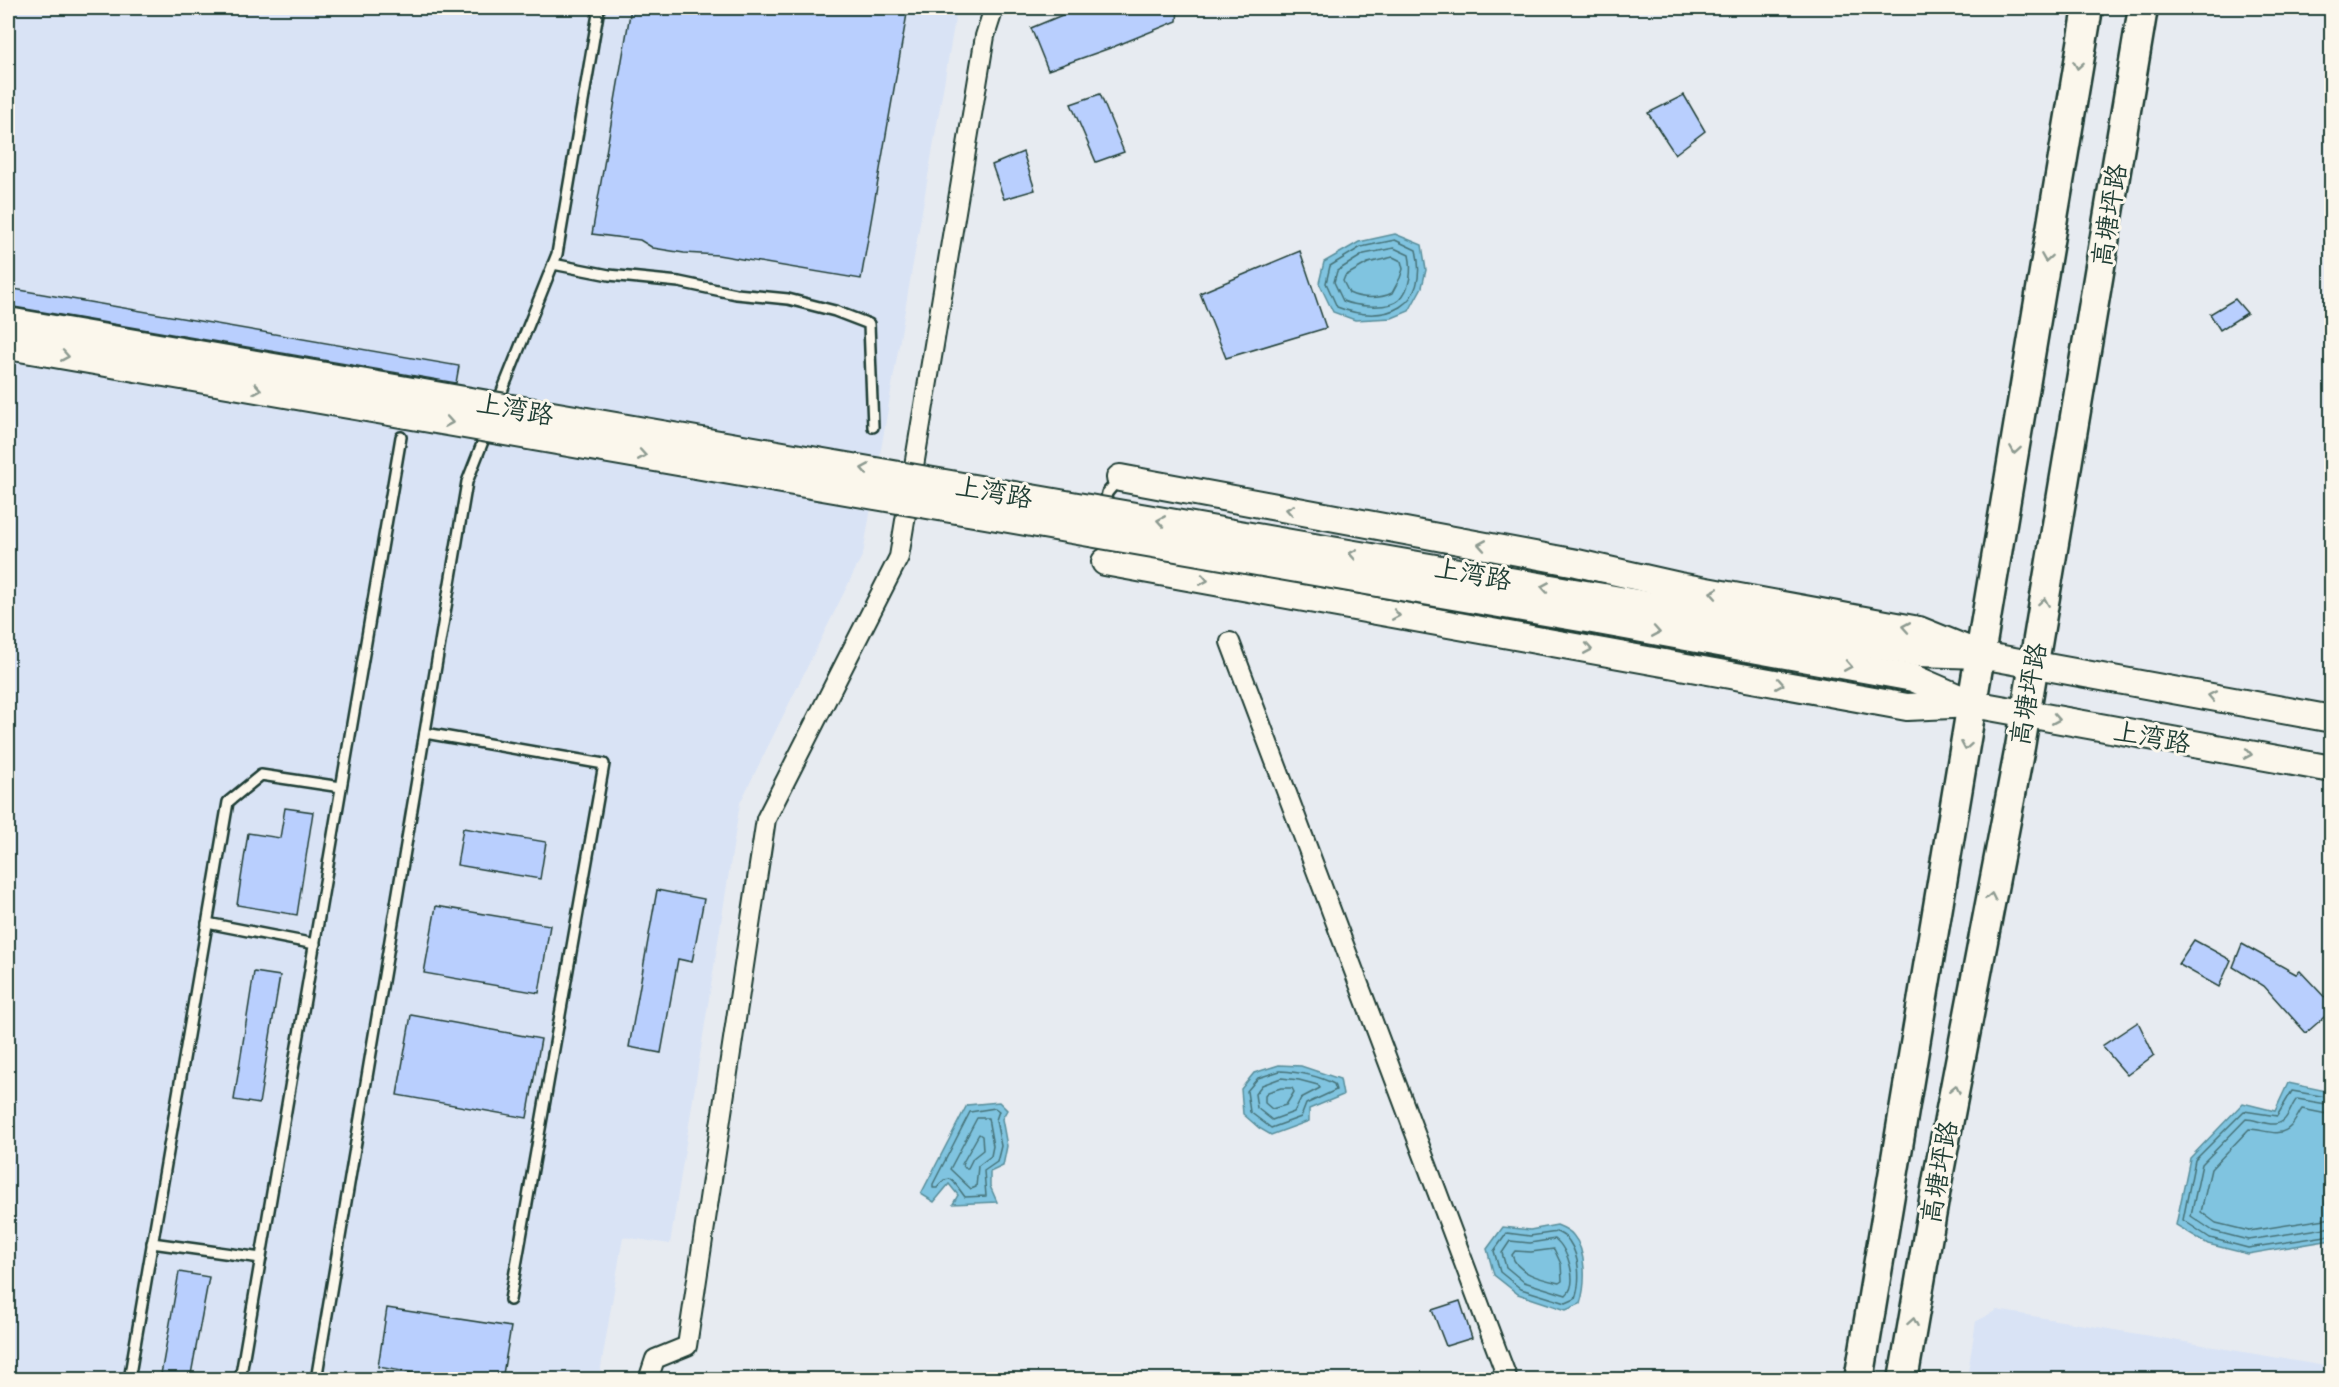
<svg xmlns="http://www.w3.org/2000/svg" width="2339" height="1387" viewBox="0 0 2339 1387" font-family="Itim,'LXGW WenKai TC',sans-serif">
<rect width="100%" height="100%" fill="#e7ebf1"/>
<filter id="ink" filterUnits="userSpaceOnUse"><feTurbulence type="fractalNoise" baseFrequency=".0167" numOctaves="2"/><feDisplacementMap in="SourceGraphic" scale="12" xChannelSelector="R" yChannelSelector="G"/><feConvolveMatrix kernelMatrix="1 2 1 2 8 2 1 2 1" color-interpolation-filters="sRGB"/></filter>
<g filter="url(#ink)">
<g fill="#d9e3f5">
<polygon points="8,8 957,8 863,554 740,803 670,1244 623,1237 599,1379 8,1379"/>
<polygon points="1997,1310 2331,1367 2331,1379 1967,1379 1976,1321"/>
</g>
<g fill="#80c4e0" stroke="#598e9b" stroke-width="1.5">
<polygon points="1395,234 1422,245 1426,270 1422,287 1409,311 1392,318 1355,320 1333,312 1319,283 1324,262 1359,242"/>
<polygon points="1279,1065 1301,1066 1340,1079 1343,1095 1309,1109 1309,1121 1271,1135 1259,1128 1243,1114 1241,1089 1254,1073"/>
<polygon points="2288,1083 2331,1092 2331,1240 2248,1254 2208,1244 2176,1225 2190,1158 2243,1103 2275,1111"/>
<polygon points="999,1102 1007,1110 1002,1119 1007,1146 1003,1166 990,1172 990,1186 997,1202 953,1204 958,1195 949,1184 934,1202 921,1194 967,1105"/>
<path d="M1557,1225C1562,1227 1570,1231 1573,1235C1587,1251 1586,1285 1580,1304L1566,1310L1518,1294L1494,1275L1487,1249L1503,1227L1530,1230Z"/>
</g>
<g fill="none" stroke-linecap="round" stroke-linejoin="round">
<g stroke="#467379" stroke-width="1.5">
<path d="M1395,240L1416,250C1430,307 1385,326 1337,307L1326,283L1330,266L1361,247Z"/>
<path d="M1394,248L1409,255C1412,269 1411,289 1399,300C1388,310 1355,306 1343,301L1334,282L1337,271L1364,254Z"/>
<path d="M1393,257L1401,261L1403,269L1400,278L1392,293C1380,299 1361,299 1349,293L1343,281L1345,276L1368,263Z"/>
<path d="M1280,1071C1299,1072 1317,1075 1334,1084L1336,1090L1306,1104L1301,1117L1271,1128L1250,1112L1247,1091L1258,1078Z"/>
<polygon points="1281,1078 1299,1080 1318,1085 1320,1088 1301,1098 1294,1112 1272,1120 1257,1108 1255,1094 1262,1085"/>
<polygon points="1281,1088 1292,1088 1294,1092 1286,1105 1272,1109 1265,1103 1265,1096 1268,1092"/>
<polyline points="2332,1098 2292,1091 2277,1116 2244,1111 2195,1160 2183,1220 2210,1238 2248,1248 2332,1235"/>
<path d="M2332,1105L2297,1099C2292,1104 2291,1111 2287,1116C2278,1132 2259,1119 2246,1119L2202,1164L2191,1216L2213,1231L2248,1240L2332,1227"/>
<polygon points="995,1108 999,1111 996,1120 1001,1146 997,1162 984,1171 986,1196 965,1197 954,1182 950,1179 944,1180 937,1188 933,1188 933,1184 970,1112"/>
<path d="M2332,1115L2302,1109C2298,1114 2296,1121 2291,1126C2279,1139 2264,1129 2249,1129L2211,1169L2201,1212L2216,1223L2249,1231L2332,1218"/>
<polygon points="977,1118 988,1118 993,1146 991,1156 978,1166 976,1187 971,1189 950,1169"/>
<polygon points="979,1134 982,1136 983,1150 973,1158 968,1168 965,1168 962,1164"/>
<path d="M1557,1232C1561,1234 1567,1237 1569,1241C1580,1257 1581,1282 1575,1299L1566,1303L1521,1289L1500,1272L1494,1251L1507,1233L1530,1236Z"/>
<path d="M1555,1239C1568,1248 1579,1284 1566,1295L1524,1282L1506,1267L1502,1253L1510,1241L1530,1243Z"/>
<path d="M1554,1249L1561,1264L1562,1281L1559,1283C1542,1279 1517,1274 1512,1255L1515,1251L1531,1252Z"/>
</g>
</g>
<g fill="#b9cffe" stroke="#1f3d34" stroke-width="1.5">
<polygon points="631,8 908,8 861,279 718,255 684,253 653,248 640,240 592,234"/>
<polygon points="1079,8 1178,8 1177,21 1113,47 1048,70 1031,28"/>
<polygon points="1100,94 1124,152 1096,162 1071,104"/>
<polygon points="1684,95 1705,131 1675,154 1648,113"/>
<polygon points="1023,152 1035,190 1004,199 992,165"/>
<polygon points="1300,251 1326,328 1226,358 1200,293"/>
<polygon points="8,288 459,366 456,383 8,306"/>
<polygon points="2235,299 2247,313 2220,330 2210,314"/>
<polygon points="285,808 313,812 297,915 237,905 248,833 280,838"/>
<polygon points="463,828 546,842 540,879 457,865"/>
<polygon points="657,890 704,899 692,962 678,959 661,1053 629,1047"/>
<polygon points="436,906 550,925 539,993 424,973"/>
<polygon points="2194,940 2231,960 2219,987 2178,964"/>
<polygon points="2242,944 2296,974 2300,971 2331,1004 2331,1011 2306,1033 2264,986 2233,967"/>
<polygon points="254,972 280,976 259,1104 234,1100"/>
<polygon points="411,1015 541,1039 527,1118 397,1095"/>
<polygon points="2138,1022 2154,1055 2127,1075 2102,1046"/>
<polygon points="179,1272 209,1277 190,1380 160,1380"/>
<polygon points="1460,1301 1472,1338 1446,1346 1432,1310"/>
<polygon points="387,1308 511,1327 502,1380 454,1380 378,1367"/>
</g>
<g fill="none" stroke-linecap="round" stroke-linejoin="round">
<g stroke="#1f3d34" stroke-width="14">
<g id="lane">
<polyline points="553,264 609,275 679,282 736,294 788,299 835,311 869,324 873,427"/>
<polyline points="497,404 557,254 599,8"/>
<polyline points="1104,509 1107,493 1118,480"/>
<polyline points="425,733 604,764 510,1300"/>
<polyline points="207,923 315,944"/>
<polyline points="152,1243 261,1258"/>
<polyline points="129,1380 228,802 261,775 341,787"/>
<polyline points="240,1380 401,437"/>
<polyline points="316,1380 467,482 487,431"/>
</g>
</g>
<g stroke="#1f3d34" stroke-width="22">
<g id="street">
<polyline points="1230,642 1508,1380"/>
<polyline points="648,1380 655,1359 687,1346 766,819 899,557 985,36 994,8"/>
</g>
</g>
<g stroke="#1f3d34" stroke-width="30">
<g id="secondary">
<polyline points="1120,478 1577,563 1679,586 1919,630 1981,655"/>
<polyline points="1105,562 1907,707 1973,704"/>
<polyline points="1603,597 1917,653 1981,655 2332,719"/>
<polyline points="1598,621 1913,678 1973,704 2332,769"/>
</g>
</g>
<g stroke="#1f3d34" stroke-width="33">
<g id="primary">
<polyline points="1859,1380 2088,8"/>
<polyline points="1903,1380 1938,1177 2020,747 2143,8"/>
</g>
</g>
<use href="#lane" stroke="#fbf7ec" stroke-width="9"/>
<use href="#street" stroke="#fbf7ec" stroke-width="18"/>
<use href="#secondary" stroke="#fbf7ec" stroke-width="26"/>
<use href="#primary" stroke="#fbf7ec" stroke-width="28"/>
<g stroke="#1f3d34" stroke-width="30" stroke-linecap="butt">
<g id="secondary-bridge">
<polyline points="8,321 1603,597"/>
<polyline points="8,346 1598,621"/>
</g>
</g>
<use href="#secondary-bridge" stroke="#fbf7ec" stroke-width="26"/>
</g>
<defs><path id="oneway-chevron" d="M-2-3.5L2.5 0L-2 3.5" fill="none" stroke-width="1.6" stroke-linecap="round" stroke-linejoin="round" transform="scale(1.5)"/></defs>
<g stroke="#8d9a90">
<use href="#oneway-chevron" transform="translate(2078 65) rotate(99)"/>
<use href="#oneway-chevron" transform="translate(2046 258) rotate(99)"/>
<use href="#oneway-chevron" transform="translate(65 356) rotate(10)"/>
<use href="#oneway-chevron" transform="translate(257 389) rotate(10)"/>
<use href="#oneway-chevron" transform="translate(449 422) rotate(10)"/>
<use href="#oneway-chevron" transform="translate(2015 450) rotate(99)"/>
<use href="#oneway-chevron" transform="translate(642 455) rotate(10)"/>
<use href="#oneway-chevron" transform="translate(865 469) rotate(-170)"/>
<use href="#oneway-chevron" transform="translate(1290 510) rotate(-170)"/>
<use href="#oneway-chevron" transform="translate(1161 521) rotate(-170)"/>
<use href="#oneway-chevron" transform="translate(1482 545) rotate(-170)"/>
<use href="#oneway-chevron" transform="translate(1353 554) rotate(-170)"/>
<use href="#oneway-chevron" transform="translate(1204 580) rotate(10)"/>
<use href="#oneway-chevron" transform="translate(1545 587) rotate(-170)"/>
<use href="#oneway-chevron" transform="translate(1714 593) rotate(-170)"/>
<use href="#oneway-chevron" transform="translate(2044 602) rotate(-81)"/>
<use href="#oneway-chevron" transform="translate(1396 615) rotate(10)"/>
<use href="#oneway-chevron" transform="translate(1906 627) rotate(-170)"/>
<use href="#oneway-chevron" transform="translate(1656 632) rotate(10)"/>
<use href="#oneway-chevron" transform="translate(1588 649) rotate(10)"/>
<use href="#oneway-chevron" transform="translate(1848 666) rotate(10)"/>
<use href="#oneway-chevron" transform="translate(1780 684) rotate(10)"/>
<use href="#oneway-chevron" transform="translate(2212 696) rotate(-169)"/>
<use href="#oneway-chevron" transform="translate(2056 719) rotate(10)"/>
<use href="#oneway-chevron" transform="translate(1966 746) rotate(100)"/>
<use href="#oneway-chevron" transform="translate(2248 754) rotate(10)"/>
<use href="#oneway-chevron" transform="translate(1991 897) rotate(-79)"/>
<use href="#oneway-chevron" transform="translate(1955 1089) rotate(-79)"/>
<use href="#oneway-chevron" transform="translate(1913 1322) rotate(-80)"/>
</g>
</g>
<g text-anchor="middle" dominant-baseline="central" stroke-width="6" stroke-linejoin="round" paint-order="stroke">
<g font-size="26" fill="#1f3d34" stroke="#fbf7ec">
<text transform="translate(2109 215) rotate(-81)">高塘坪路</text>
<text transform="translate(515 409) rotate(10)">上湾路</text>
<text transform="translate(994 492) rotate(10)">上湾路</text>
<text transform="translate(1473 574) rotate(10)">上湾路</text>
<text transform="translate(2028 694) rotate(-80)">高塘坪路</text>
<text transform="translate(2152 737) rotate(10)">上湾路</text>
<text transform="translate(1939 1172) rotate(-80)">高塘坪路</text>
</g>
</g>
<rect width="2339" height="1387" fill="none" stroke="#fbf7ec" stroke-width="30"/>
<rect x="15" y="15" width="2309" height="1357" fill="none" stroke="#1f3d34" stroke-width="2" filter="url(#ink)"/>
</svg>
